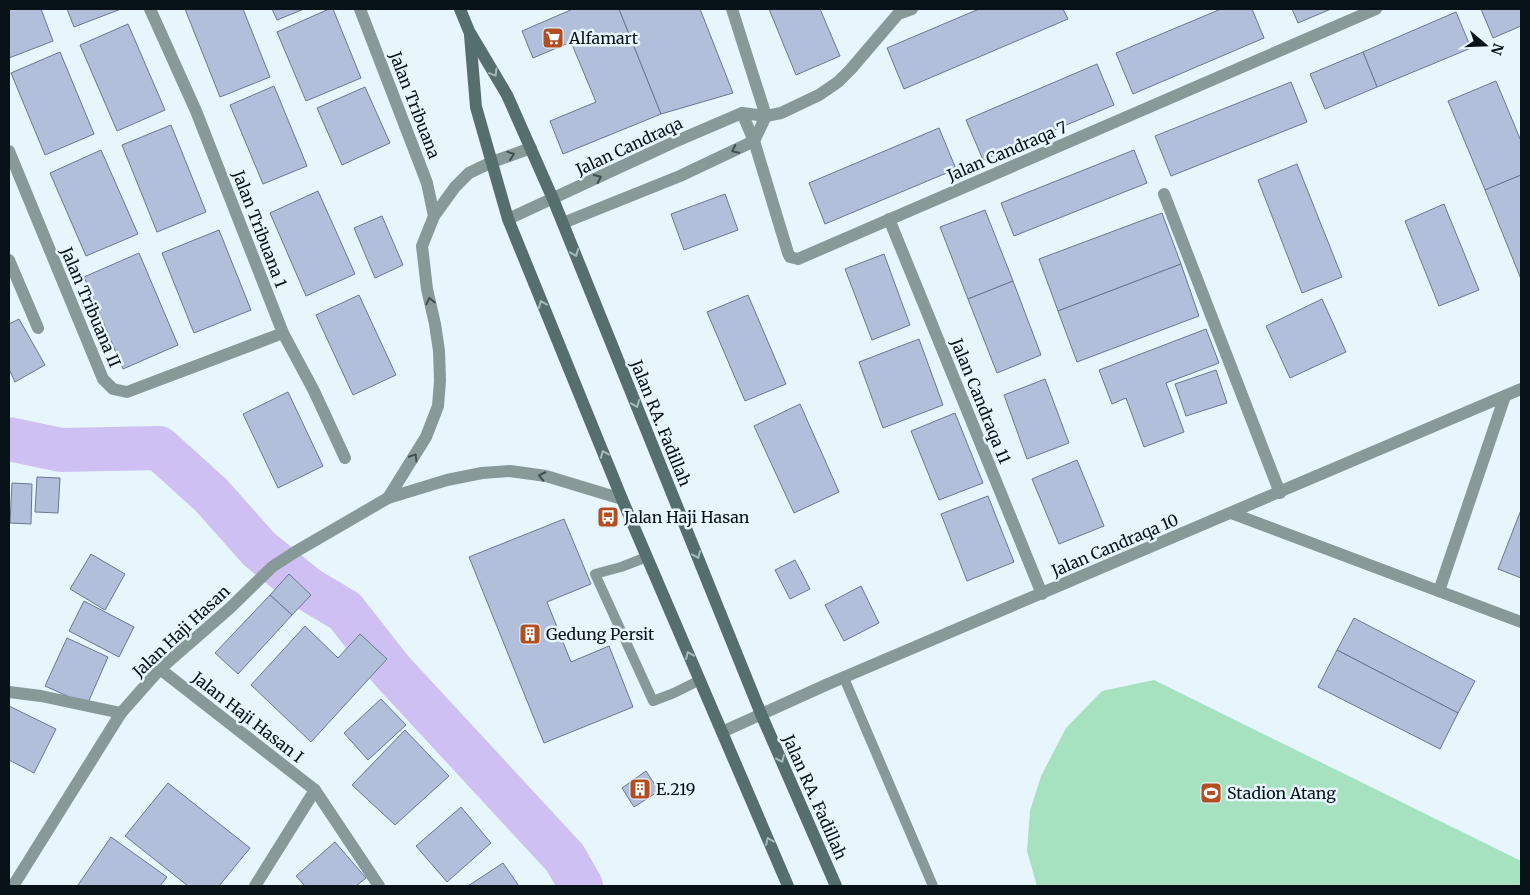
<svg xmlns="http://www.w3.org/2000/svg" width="1530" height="895" viewBox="0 0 1530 895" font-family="Merriweather,serif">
<rect width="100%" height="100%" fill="#e7f5fc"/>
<polygon fill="#a6e1c0" points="1154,680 1521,861 1521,886 1037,886 1027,851 1030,811 1041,776 1066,728 1102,691"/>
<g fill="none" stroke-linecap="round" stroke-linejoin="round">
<polyline stroke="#cfc0f4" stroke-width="44" points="9,439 61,450 159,448 211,495 259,549 308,589 345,611 392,671 565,858 581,886"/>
</g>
<g fill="#b1bfdb" stroke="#6a7790">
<polygon points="9,9 41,9 53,41 9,58"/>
<polygon points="67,9 121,9 74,27"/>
<polygon points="185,9 243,9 270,77 220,97"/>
<polygon points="272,9 304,9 277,20"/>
<polygon points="329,9 333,9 361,78 306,101 277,32"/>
<polygon points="573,9 619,9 661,114 563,154 550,121 596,102 571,42 533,58 522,31"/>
<polygon points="619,9 700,9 733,93 661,114"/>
<polygon points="769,9 820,9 840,56 796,75"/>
<polygon points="979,9 1063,9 1068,19 904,89 887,48"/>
<polygon points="1221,9 1252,9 1264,38 1133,94 1116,53"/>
<polygon points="1292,9 1331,9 1298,23"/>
<polygon points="1481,9 1521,9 1521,26 1493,38"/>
<polygon points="1456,12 1471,48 1377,87 1363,52"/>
<polygon points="128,24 165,110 117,131 80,45"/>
<polygon points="60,52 94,134 45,155 11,73"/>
<polygon points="1363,52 1377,87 1325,109 1310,74"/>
<polygon points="1097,64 1114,105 983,160 966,120"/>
<polygon points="1496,81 1521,141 1521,175 1485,190 1448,101"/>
<polygon points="1291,82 1307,122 1171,176 1155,136"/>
<polygon points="274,86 307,166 263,184 230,105"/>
<polygon points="365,87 390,143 342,165 317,108"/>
<polygon points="171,125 206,212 157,232 122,145"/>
<polygon points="939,128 956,169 825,224 809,183"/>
<polygon points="101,150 138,234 86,256 50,173"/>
<polygon points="1134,150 1147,183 1014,236 1001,203"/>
<polygon points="1297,164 1342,277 1302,293 1258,180"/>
<polygon points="1521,175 1521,279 1485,190"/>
<polygon points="318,191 355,274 306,296 270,213"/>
<polygon points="725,194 738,230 684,250 671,214"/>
<polygon points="1444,204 1479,290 1439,306 1405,221"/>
<polygon points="985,210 1013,281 968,299 940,227"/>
<polygon points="1162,213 1181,264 1058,311 1039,259"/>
<polygon points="382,216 403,265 375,278 354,228"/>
<polygon points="219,230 251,310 194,333 162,253"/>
<polygon points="139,253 178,345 123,369 84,277"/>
<polygon points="884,254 910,325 872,340 845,269"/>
<polygon points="1181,264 1199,316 1077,362 1058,311"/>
<polygon points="1013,281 1041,355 997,373 968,299"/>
<polygon points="359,295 396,375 353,395 316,315"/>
<polygon points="748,295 786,384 745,401 707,312"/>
<polygon points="1322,299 1346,352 1290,378 1266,326"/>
<polygon points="19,319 45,365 15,382 9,369 9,324"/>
<polygon points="1206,329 1219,363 1166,383 1184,432 1144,447 1126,398 1112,404 1099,370"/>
<polygon points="919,339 943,405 883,428 859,362"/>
<polygon points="1216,370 1227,403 1186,416 1175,384"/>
<polygon points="1045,379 1069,443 1027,459 1004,395"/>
<polygon points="288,392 323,466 278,488 243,414"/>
<polygon points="800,404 839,492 794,513 754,426"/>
<polygon points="955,413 983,483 939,500 911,431"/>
<polygon points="1077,460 1104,526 1059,544 1032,479"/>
<polygon points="37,477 60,478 58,513 35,512"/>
<polygon points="12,483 32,484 31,524 10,523"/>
<polygon points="988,496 1014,562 967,581 941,514"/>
<polygon points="1521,510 1521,578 1498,569"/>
<polygon points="564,519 591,584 547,602 571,662 609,646 633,707 544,743 469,557"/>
<polygon points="91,554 125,574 105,610 70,589"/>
<polygon points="795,560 810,589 790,599 775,570"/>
<polygon points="289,574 311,595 292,615 270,595"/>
<polygon points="861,586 879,623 844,641 825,605"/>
<polygon points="270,595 292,615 238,674 215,653"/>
<polygon points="84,601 134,627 119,657 69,631"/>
<polygon points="1354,618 1475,681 1458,713 1337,650"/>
<polygon points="305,626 338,658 360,634 387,659 311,742 251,685"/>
<polygon points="67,638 108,657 87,705 45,686"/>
<polygon points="1337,650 1458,713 1440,749 1318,687"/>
<polygon points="381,699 406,725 368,760 344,733"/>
<polygon points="9,706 56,729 34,773 9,760"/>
<polygon points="405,730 449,776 395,825 352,785"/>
<polygon points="646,771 659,791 634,807 622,788"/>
<polygon points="168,783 250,848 219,886 188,886 125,836"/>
<polygon points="461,807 491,843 447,882 416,846"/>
<polygon points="111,837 167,877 160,886 80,886 78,885"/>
<polygon points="335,842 366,878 356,886 305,886 296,876"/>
<polygon points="503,863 519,886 468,886"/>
</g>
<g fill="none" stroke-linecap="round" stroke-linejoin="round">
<g stroke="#899" stroke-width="10">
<polyline points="647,557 621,567 595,574 653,701 674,693 700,680"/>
<polyline points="844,678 933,886"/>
</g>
<g stroke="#899" stroke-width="12">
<polyline points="150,9 196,111 283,333 314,391 345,458"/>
<polyline points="360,9 427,183 434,216"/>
<polyline points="742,113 754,141 788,253 790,257 798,259 1376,9"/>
<polyline points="9,151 103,379 113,389 127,392 283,333"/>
<polyline points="1164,194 1280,493"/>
<polyline points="508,219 672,143 742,113 766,116 781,113 819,95 838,82 851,69 898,14 912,9"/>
<polyline points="889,219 1042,594"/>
<polyline points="563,223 680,176 754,141 766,116 732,9"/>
<polyline points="9,260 38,328"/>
<polyline points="1231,513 1521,622"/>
<polyline points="1439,591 1505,396"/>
<polyline points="160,669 315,790 379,886"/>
<polyline points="9,692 41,696 121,713"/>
<polyline points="722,732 828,684 1521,389"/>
<polyline points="255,886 315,790"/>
</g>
<g stroke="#899" stroke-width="12">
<polyline points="388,498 426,437 438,406 440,381 439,351 435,324 427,289 422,246 434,216 455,187 469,173 492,162 531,148"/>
<polyline points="13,886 121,713 160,669 230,608 272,567 295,552 388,498 447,480 482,473 510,471 546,476 622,499"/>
</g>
<g stroke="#566f6e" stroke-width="12">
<polyline points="460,9 469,31 507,95 553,199 761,714 836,886"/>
<polyline points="470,35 476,107 508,219 622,499 788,886"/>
</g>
</g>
<defs><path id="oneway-chevron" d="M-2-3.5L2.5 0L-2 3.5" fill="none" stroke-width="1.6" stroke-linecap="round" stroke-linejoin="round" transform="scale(1.25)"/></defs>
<g stroke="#a6b9bc">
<use href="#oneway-chevron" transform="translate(494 73) rotate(59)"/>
<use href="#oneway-chevron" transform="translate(575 253) rotate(68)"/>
<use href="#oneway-chevron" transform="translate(542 304) rotate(-112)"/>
<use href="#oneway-chevron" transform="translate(636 404) rotate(68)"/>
<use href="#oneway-chevron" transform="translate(604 454) rotate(-112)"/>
<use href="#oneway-chevron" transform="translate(697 555) rotate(68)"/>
<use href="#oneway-chevron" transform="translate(689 655) rotate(-113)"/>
<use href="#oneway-chevron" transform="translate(781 759) rotate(66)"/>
<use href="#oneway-chevron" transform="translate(769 841) rotate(-113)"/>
</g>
<g stroke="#404f52">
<use href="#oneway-chevron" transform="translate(735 150) rotate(154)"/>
<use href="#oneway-chevron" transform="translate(511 155) rotate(-19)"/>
<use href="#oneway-chevron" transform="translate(598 178) rotate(-25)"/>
<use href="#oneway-chevron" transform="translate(430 301) rotate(-103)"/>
<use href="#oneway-chevron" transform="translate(414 457) rotate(-58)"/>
<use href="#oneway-chevron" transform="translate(542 476) rotate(-168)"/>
</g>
<defs>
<g id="supermarket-square" transform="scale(1.125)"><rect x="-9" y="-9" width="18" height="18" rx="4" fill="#b34d22" stroke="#e7f5fc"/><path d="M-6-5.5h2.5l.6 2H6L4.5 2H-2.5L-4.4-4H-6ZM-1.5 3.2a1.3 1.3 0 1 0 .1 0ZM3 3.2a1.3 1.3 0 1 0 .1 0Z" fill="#fff"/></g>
<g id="bus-square" transform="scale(1.125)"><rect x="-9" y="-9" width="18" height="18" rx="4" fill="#b34d22" stroke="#e7f5fc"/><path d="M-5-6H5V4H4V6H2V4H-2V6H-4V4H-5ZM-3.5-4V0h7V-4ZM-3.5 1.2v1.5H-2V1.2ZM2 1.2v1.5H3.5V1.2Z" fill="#fff"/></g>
<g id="building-square" transform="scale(1.125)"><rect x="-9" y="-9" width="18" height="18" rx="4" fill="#b34d22" stroke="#e7f5fc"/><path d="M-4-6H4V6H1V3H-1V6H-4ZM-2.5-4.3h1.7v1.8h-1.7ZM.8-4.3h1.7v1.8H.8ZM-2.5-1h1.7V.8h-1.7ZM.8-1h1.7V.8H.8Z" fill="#fff"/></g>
<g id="stadium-square" transform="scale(1.125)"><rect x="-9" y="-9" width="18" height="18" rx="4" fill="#b34d22" stroke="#e7f5fc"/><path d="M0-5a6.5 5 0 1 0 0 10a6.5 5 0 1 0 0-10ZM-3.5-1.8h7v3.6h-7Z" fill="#fff"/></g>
</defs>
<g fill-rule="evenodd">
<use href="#supermarket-square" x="553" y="38"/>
<use href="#bus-square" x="608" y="517"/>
<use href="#building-square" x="530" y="634"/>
<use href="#building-square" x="640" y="789"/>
<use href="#stadium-square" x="1211" y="793"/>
</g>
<g text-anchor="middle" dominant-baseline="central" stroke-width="5" stroke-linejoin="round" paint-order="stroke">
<g font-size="16" fill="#061218" stroke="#e7f5fc" text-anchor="start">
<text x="569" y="38">Alfamart</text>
<text x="624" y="517">Jalan Haji Hasan</text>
<text x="546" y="634">Gedung Persit</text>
<text x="656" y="789">E.219</text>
<text x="1227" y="793">Stadion Atang</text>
</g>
<g font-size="16" fill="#061218" stroke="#e7f5fc">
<text transform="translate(415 105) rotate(69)">Jalan Tribuana</text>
<text transform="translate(629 146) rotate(-25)">Jalan Candraqa</text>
<text transform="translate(1007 151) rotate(-23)">Jalan Candraqa 7</text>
<text transform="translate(260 229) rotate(69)">Jalan Tribuana 1</text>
<text transform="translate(91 307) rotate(67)">Jalan Tribuana II</text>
<text transform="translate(981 401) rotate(68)">Jalan Candraqa 11</text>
<text transform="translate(661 423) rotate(68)">Jalan RA. Fadillah</text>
<text transform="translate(1115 545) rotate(-23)">Jalan Candraqa 10</text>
<text transform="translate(181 631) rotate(-43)">Jalan Haji Hasan</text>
<text transform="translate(248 717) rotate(38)">Jalan Haji Hasan I</text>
<text transform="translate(815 797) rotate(66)">Jalan RA. Fadillah</text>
</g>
</g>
<rect width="1530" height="895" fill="none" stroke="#061218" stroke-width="20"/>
<g transform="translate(1485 45) rotate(109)" stroke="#e7f5fc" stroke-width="4" paint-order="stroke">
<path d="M0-4L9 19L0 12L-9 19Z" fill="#061218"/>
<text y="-8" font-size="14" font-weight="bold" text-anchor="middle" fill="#061218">N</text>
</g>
</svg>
